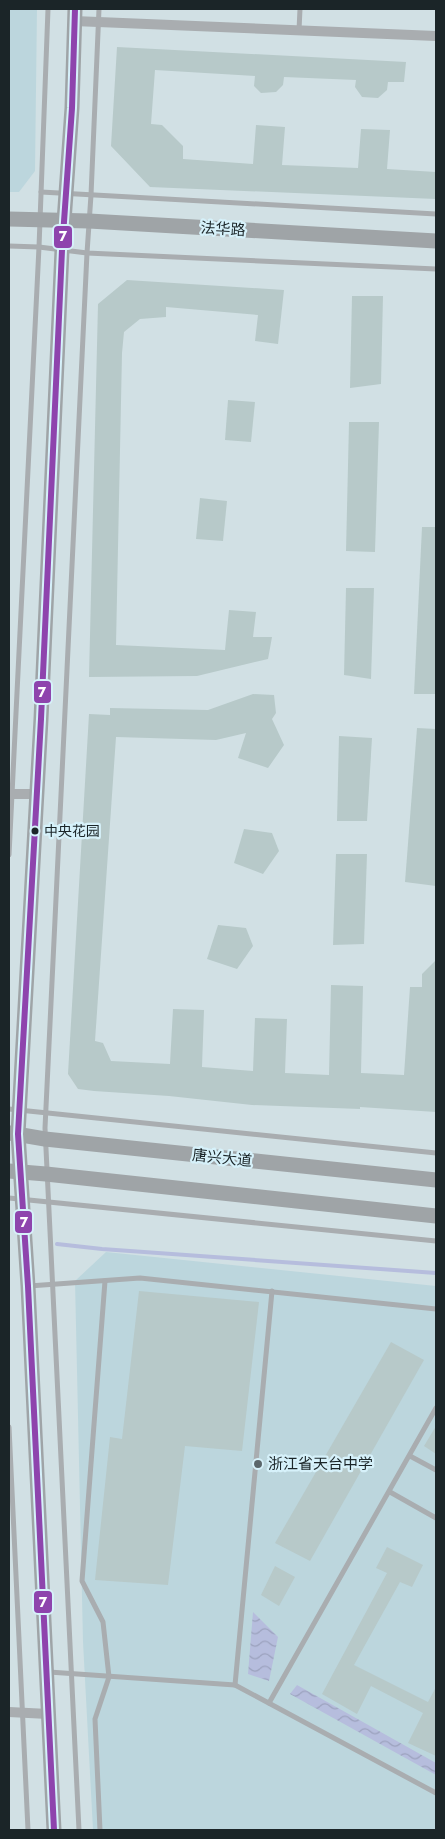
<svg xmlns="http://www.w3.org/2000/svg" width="445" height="1839" viewBox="0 0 445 1839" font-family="Jost,'Noto Sans SC',sans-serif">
<defs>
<pattern id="water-waves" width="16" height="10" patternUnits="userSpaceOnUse" patternTransform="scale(1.25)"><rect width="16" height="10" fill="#b6bddd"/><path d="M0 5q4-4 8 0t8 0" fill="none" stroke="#9ca2be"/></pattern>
</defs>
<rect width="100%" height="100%" fill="#d1e0e4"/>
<g fill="#bcd6dd">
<polygon points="9,9 37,9 35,171 19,192 9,192"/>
<polygon points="106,1252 436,1286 436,1830 93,1830 83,1642 75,1281"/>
</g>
<g fill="url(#water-waves)">
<polygon points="253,1612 278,1637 269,1681 248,1674"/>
<polygon points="297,1685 436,1763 436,1775 290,1694"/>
</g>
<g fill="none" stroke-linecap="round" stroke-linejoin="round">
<polyline stroke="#b6bddd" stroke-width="4" points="57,1244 102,1249 436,1273"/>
</g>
<g fill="#b7c9c9">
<polygon points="117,47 406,62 404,82 388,82 387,90 378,98 362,97 355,87 356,80 284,77 283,85 276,92 261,93 254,86 255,76 155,70 151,124 162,125 183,146 183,159 253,164 256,125 285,127 282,165 358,168 361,129 390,130 387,169 436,172 436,199 150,187 111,146"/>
<polygon points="127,280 284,290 278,344 255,341 258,315 166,307 166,317 140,319 124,332 122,353 116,645 225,650 229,610 256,612 253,637 272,637 268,659 197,676 89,677 98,304"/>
<polygon points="352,296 383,296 381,384 350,388"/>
<polygon points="228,400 255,402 251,442 225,440"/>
<polygon points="349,422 379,422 375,552 346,551"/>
<polygon points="200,498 227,501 223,541 196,539"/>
<polygon points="422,527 436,527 436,694 414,694"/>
<polygon points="346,588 374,588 371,679 344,675"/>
<polygon points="253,694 274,695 276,713 272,719 284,745 268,768 238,758 246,733 216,740 116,737 95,1041 103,1043 111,1061 170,1064 173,1009 204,1010 202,1067 253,1071 255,1018 287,1019 285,1073 329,1075 331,985 363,986 361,1073 404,1075 410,987 422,987 422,974 436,960 436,1112 360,1107 360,1109 252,1105 169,1096 94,1091 78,1089 68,1074 89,714 110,715 110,708 208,710"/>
<polygon points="417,728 436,729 436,886 405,882"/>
<polygon points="339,736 372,738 367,821 337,821"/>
<polygon points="244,829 272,833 279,851 263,874 234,863"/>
<polygon points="336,854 367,854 364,944 333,945"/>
<polygon points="218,925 246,928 253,946 237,969 207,959"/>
<polygon points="139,1291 259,1302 242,1451 185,1446 168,1585 95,1580 110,1437 122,1439"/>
<polygon points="391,1342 424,1360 310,1561 275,1543"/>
<polygon points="436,1426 436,1454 424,1446"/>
<polygon points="387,1547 423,1565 412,1587 400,1582 354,1665 428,1702 436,1687 436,1756 408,1743 423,1713 371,1686 357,1714 322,1694 387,1573 376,1568"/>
<polygon points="275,1566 295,1577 279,1606 261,1595"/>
</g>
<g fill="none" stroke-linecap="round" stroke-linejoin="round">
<g stroke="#a9adb0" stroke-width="5">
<polyline points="299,30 300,9"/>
<polyline points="41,192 436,214"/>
<polyline points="9,246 39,247 87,253 436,269"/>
<polyline points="9,855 39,247 48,9"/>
<polyline points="9,1109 436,1153"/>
<polyline points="9,1198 436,1241"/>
<polyline points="29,1286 140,1278 436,1309"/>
<polyline points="9,1427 28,1830"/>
<polyline points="410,1456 436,1470"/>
<polyline points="390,1492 436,1518"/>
<polyline points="49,1672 235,1685 436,1793"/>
<polyline points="235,1685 272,1291"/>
<polyline points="269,1703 436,1408"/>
<polyline points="79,1830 45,1128 87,253 91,195 99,9"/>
<polyline points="100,1830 95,1719 109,1677 103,1622 82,1581 105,1281"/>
</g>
<g stroke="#a9adb0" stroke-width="10">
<polyline points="74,21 436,36"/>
<polyline points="9,794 37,794"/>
<polyline points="9,1712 48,1714"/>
</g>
<g stroke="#9fa4a7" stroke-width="15">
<polyline points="9,219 89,221 436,241"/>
<polyline points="10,1133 45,1139 436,1180"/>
<polyline points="9,1171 46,1174 436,1216"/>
<polyline points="54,1830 28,1286 18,1134 41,719 62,250 72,108 75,9"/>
</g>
<g stroke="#d6f1fa" stroke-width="10">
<polyline id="bus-1" points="54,1830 28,1286 18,1134 41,719 62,250 72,108 75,9"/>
</g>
<use href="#bus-1" stroke="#8e44ad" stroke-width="6"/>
</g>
<circle fill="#1b2528" stroke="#d6f1fa" stroke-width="2" cx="35" cy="831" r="4.5"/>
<circle fill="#5b666a" stroke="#d6f1fa" stroke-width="2" cx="258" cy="1464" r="5"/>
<g text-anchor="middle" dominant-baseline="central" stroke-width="4.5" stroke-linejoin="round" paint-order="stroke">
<g font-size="14" fill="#1b2528" stroke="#d6f1fa" text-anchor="start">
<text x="44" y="831">中央花园</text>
</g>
<g font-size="15" fill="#1b2528" stroke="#d6f1fa">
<text transform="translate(223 229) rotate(3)">法华路</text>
<text transform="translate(222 1158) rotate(6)">唐兴大道</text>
</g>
<g font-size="15" fill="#1b2528" stroke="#d6f1fa" text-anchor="start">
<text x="268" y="1464">浙江省天台中学</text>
</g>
</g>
<g stroke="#d6f1fa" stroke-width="2">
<rect x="53" y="225" width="20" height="24" rx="5" fill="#8e44ad"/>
<rect x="33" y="680" width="19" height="24" rx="5" fill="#8e44ad"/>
<rect x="14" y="1210" width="19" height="24" rx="5" fill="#8e44ad"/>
<rect x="33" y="1590" width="20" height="24" rx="5" fill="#8e44ad"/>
</g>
<g font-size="14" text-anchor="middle" font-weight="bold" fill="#fff">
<text x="63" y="241">7</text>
<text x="42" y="697">7</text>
<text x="24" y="1227">7</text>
<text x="43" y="1607">7</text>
</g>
<rect width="445" height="1839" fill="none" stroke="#1b2528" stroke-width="20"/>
</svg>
